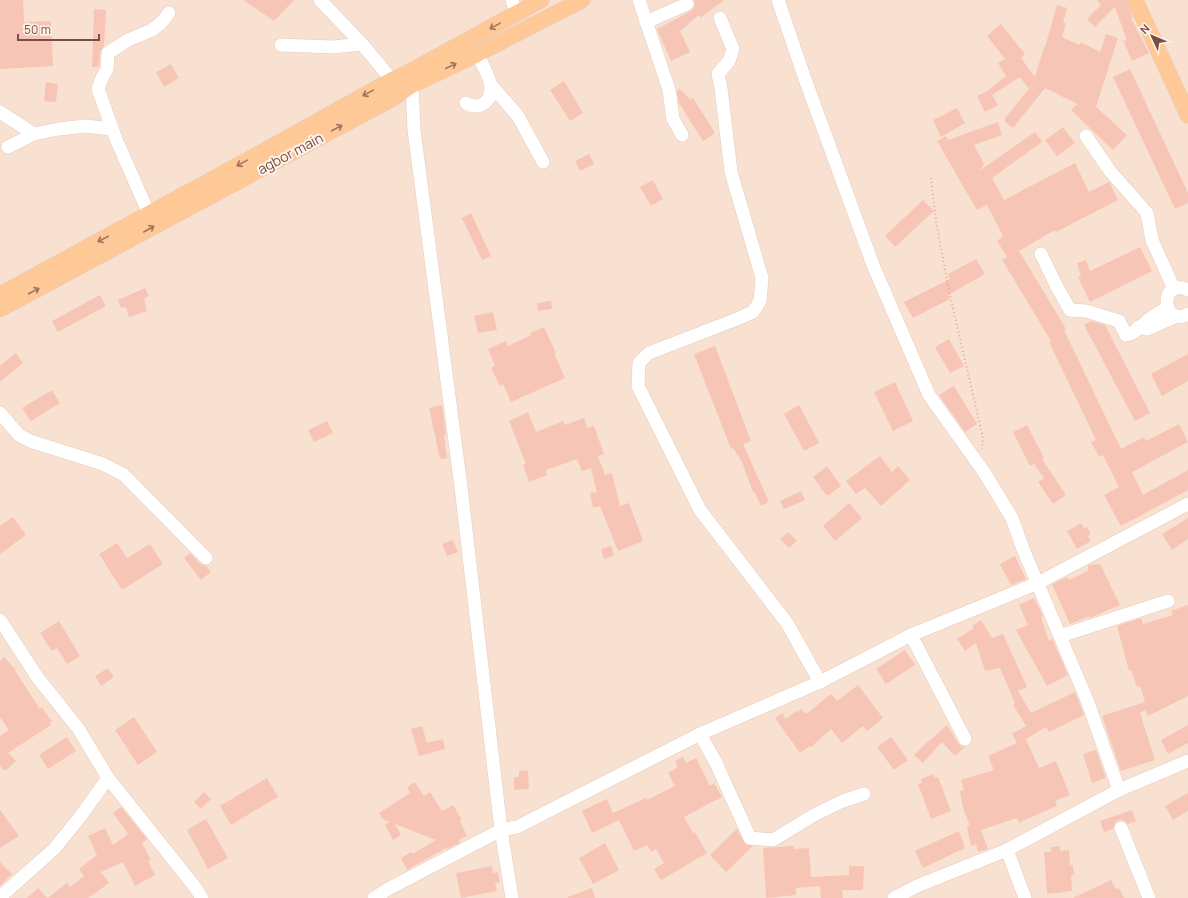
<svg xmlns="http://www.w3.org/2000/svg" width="1188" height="898" viewBox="0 0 1188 898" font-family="Manrope,sans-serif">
<rect width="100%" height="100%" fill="#ffeee1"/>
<rect fill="#f9e1d1" x="0" y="0" width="1188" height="898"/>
<g fill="#f7c5b5">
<polygon points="0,0 23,0 24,22 51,21 53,66 0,69"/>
<polygon points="243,0 294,0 274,21"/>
<polygon points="694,0 724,0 700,18 699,15 680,31 690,52 671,61 657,29 691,11 694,8 695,4"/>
<polygon points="1097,0 1126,0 1133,18 1131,18 1149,53 1132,61 1123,40 1127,41 1115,7 1095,27 1087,19 1101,5"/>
<polygon points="1057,5 1067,8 1063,23 1066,23 1062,37 1079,45 1081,42 1100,52 1106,34 1118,38 1096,107 1127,135 1113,150 1071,110 1077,104 1045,88 1013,128 1005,122 1005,118 1031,86 1028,88 1020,77 992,95 998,105 985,112 977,96 987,91 1006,76 998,63 1005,59 987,36 1001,24 1025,54 1021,58 1035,77 1044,47 1045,47"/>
<polygon points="94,9 106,10 104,46 100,52 99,67 92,67"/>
<polygon points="171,64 179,78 164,87 156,72"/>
<polygon points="1130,69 1188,193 1188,203 1175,209 1113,77"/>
<polygon points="564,81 583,113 570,121 550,90"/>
<polygon points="46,82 58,84 56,102 44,101"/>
<polygon points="680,89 691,100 693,98 715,133 703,141 679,103 677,91"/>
<polygon points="957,108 965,123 941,137 933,120"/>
<polygon points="998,122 1002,135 974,145 984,164 979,171 1035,132 1042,142 992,178 1004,200 1075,163 1089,192 1109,182 1118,200 1056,232 1055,230 1019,251 1066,329 1064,330 1121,449 1144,437 1146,441 1179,424 1188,442 1132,472 1143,495 1188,470 1188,490 1121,526 1104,495 1119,487 1103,455 1099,457 1091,442 1096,440 1049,342 1051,341 1002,260 1007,257 997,241 1003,236 987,205 977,210 937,141 946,136 948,140"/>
<polygon points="1063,127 1075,143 1057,156 1045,140"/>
<polygon points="589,154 594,164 580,171 575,161"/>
<polygon points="653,180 663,199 651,206 640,187"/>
<polygon points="923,200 934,211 895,247 885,236"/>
<polygon points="471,213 491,256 482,260 462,218"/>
<polygon points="1140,247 1152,271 1090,302 1078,277 1081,276 1077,263 1086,260 1090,271"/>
<polygon points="976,259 985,274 948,295 950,299 913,318 904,302 950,279 948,274"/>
<polygon points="145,288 149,296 144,299 147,311 129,317 126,307 121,308 118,300"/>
<polygon points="100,295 106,306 58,332 52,321"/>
<polygon points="551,301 552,309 538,311 537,303"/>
<polygon points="493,312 497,330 478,333 474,316"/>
<polygon points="1091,321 1105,325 1150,413 1135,421 1084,325"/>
<polygon points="544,327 556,353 554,353 565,378 511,402 503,384 500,386 491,368 495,366 488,349 506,341 508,346 531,335 530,333"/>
<polygon points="949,339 964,366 950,373 935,347"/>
<polygon points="715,346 751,441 743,444 769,502 761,506 754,491 753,492 742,462 733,448 731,449 694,354"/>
<polygon points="16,353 23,363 0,382 0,366"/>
<polygon points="1188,354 1188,381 1162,396 1151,374"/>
<polygon points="895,382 913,421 893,431 874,392"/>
<polygon points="954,386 977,424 965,432 939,395"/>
<polygon points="52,390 60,403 31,421 22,408"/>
<polygon points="442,405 446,435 444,436 447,458 440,459 429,408"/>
<polygon points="799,405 819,443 804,451 784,414"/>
<polygon points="528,412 536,432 563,421 565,425 584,418 587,428 594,426 604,454 598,456 605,475 612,473 620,506 629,503 643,541 618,551 600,506 593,508 590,493 597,492 591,468 582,471 577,459 546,470 547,475 529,482 523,465 526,464 509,421"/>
<polygon points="327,421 333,433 314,442 308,430"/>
<polygon points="1027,425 1044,458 1042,459 1066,495 1053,504 1038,482 1044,478 1034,464 1030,466 1013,432"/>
<polygon points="880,456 892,472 898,466 910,480 881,506 865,488 856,494 846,481"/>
<polygon points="827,466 841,486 827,496 813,477"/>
<polygon points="801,491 805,500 784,509 780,501"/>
<polygon points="849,503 862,518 835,541 823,526"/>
<polygon points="13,517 26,535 0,554 0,526"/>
<polygon points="1188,518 1188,539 1172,550 1162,534"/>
<polygon points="1081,523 1084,528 1087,527 1091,534 1088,536 1091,541 1077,549 1067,531"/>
<polygon points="788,532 797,541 789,548 780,539"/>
<polygon points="453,540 458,552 447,556 442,544"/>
<polygon points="117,543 127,558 150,544 163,564 122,590 99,554"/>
<polygon points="611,546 614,555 604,559 601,549"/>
<polygon points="190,553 200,564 206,566 211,572 201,580 184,558"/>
<polygon points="1015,556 1026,579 1011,585 1000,564"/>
<polygon points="1100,564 1120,605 1090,618 1089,616 1070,624 1052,584 1068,577 1069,580 1088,571 1088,566 1089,565"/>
<polygon points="1034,598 1043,616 1041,617 1049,641 1052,639 1068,675 1047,686 1016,630 1028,625 1019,605"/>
<polygon points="1188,605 1188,696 1148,716 1145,710 1140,713 1155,760 1121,771 1102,716 1145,702 1140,686 1137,687 1131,670 1129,671 1117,626 1141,618 1143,624 1173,615 1171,611"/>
<polygon points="981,620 992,638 1003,634 1027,687 1018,691 1031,713 1075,692 1084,715 1049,732 1046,727 1026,739 1039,768 1056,761 1070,795 1055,801 1057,806 1027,819 1019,823 1017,818 981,830 988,849 978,852 976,844 971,846 967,827 970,826 963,808 960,791 964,790 961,780 994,770 988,756 1017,743 1012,734 1026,726 1013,705 1015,703 1000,668 985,671 976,643 965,651 957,639 974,628 972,626"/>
<polygon points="59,621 80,656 67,664 57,648 52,651 40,633"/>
<polygon points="905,650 915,665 886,684 876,669"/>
<polygon points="4,657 16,670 15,671 40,709 42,707 52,722 49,723 51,725 8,753 16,761 5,771 0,766 0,736 9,730 0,717 0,661"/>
<polygon points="108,668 114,677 101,686 95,676"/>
<polygon points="858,685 883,718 867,731 863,726 842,743 831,729 811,747 810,746 800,753 775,718 782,713 786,719 796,711 797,713 801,709 806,714 831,694 837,701"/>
<polygon points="134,717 157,752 138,765 115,730"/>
<polygon points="947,725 958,743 961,746 965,747 955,756 942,742 923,763 914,755 928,741 929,741"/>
<polygon points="1188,725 1188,743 1168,754 1161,740"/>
<polygon points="422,726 427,743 443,739 445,749 419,756 411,729"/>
<polygon points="67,737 76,751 48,769 39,755"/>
<polygon points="891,737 908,760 894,770 877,747"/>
<polygon points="1096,750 1106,778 1092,783 1083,754"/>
<polygon points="683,757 686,763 696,758 710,786 714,783 722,797 684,817 693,833 695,832 707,853 661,880 654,869 664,863 656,849 651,852 647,845 634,851 619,820 592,833 582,811 607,799 613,813 646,798 647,800 675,786 668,773 678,767 675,761"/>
<polygon points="528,770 529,789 514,790 514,777 519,777 519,771"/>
<polygon points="933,774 934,778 938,777 951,811 931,819 918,784 922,783 921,779"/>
<polygon points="267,778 278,797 231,825 220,806"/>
<polygon points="415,782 424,796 430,792 442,811 453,805 462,820 460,821 467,836 459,840 460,843 446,849 446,848 407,870 401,858 411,852 412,854 436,840 395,824 401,835 393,840 385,825 390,822 383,819 379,813 410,793 407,787"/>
<polygon points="204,792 211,799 201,809 194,802"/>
<polygon points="1188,793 1188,811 1173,820 1165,806"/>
<polygon points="121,807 147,839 142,843 151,860 148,861 155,875 135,886 123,862 101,872 109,883 88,898 48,898 67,883 70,887 84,876 79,869 97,855 88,836 105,828 113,845 128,834 113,813"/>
<polygon points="0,810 19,836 0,848"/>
<polygon points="1132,810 1136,821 1128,824 1123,820 1118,820 1115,823 1113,829 1104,832 1100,821"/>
<polygon points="206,819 228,858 208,869 187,830"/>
<polygon points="737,829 745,844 753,846 726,872 710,855"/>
<polygon points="959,831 965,848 923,868 915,851"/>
<polygon points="605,843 619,870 593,884 579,858"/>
<polygon points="794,846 794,849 809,848 811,877 849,875 849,866 864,866 863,890 842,890 843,898 821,898 820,886 796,888 796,895 766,898 763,848"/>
<polygon points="1059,846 1060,851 1069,850 1070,865 1073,865 1074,875 1071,875 1072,891 1047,894 1044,852 1051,852 1051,847"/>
<polygon points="0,862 12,874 0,886"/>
<polygon points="492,866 493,873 498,872 500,882 495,883 497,891 461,898 456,873"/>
<polygon points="1111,880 1116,889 1119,888 1124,898 1073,898"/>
<polygon points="38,888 47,898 27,898"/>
<polygon points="592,888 595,898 568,898 568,897"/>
</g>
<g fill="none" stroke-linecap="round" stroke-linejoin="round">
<g stroke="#e6cabe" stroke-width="14">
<g id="minor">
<polyline points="320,0 362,44 392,80"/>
<polyline points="512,0 516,14"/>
<polyline points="639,0 669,90 673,119 682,135"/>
<polyline points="778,0 805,79 873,265 929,395 984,472 1012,518 1023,549 1087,700 1119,790"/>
<polyline points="720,18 733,49 729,61 718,74 721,88 731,172 762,278 760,301 753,312 737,319 649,353 639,363 638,386 700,510 787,623 820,682"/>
<polyline points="646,22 687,4"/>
<polyline points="281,45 333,47 362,44"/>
<polyline points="412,85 414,130 461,487 501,830 512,898"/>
<polyline points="491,85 518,116 543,162"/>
<path d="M466,103C470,106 475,107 481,105C502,95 484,67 477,54"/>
<polyline points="0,112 34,134"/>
<polyline points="1086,136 1110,171 1147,213 1152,240 1174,289"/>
<polyline points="8,147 34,134 59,129 85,126 112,129"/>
<polyline points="149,214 116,139 98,89 102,78 107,69 108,53 128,40 152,30 161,23 169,13"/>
<path d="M1041,254L1057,287L1070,310L1086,311L1119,321L1126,335C1135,334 1139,327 1146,322C1152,316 1160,312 1167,308"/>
<path d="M1188,290C1159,276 1161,329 1188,314"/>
<polyline points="1138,327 1147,329 1177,316"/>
<polyline points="0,413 19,435 30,441 103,464 124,475 206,558"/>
<polyline points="0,620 38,678 78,728 108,778 195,887 202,898"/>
<polyline points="911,635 965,739"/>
<polyline points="1060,636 1168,601"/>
<polyline points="700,734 716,763 750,838 773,840 814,815 843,801 864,794"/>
<polyline points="1121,828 1149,898"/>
<polyline points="1007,850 1025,898"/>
<polyline points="0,897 54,849 80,817 108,778"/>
<polyline points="374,898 388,889 501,830 517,827 700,734 820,682 911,635 1038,583 1188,504"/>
<polyline points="894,898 917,886 1007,850 1119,790 1188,761"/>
</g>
</g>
<g stroke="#dcd1cf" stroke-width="17">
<g id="major">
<polyline points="1135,0 1188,115"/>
<polyline points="0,295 270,148 392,80 406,74 541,0"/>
<polyline points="0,309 393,98 412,85 477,54 582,0"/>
</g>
</g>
<polyline stroke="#dca899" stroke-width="2" stroke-dasharray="1 3" stroke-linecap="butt" points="931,178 936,221 949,291 983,438 982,449"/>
<use href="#minor" stroke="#fff" stroke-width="13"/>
<use href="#major" stroke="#ffc897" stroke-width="16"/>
</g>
<defs><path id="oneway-shaft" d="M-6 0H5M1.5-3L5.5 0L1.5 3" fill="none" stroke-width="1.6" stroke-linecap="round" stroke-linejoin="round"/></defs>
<g stroke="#a0735e">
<use href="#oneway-shaft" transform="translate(495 26) rotate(151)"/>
<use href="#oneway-shaft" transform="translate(451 66) rotate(-25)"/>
<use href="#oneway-shaft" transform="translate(368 93) rotate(151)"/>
<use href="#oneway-shaft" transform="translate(337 128) rotate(-28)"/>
<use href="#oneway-shaft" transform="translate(242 163) rotate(151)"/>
<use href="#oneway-shaft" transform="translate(149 229) rotate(-30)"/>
<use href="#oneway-shaft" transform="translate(103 239) rotate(152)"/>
<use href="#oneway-shaft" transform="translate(34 291) rotate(-28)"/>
</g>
<g text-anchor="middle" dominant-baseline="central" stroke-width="4" stroke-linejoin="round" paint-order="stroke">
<g font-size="14" fill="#784f45" stroke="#fff3e9">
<text transform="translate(290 153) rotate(-28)">agbor main</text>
</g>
</g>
<g transform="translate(1152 36) rotate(314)" stroke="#fff3e9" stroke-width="3" paint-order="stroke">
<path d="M0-3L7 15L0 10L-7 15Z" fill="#784f45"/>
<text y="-6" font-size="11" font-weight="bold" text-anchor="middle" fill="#784f45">N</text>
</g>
<path d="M18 34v6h81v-6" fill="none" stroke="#784f45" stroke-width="2"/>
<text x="24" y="34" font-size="12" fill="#784f45" stroke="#fff3e9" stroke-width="3" paint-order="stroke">50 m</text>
</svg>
